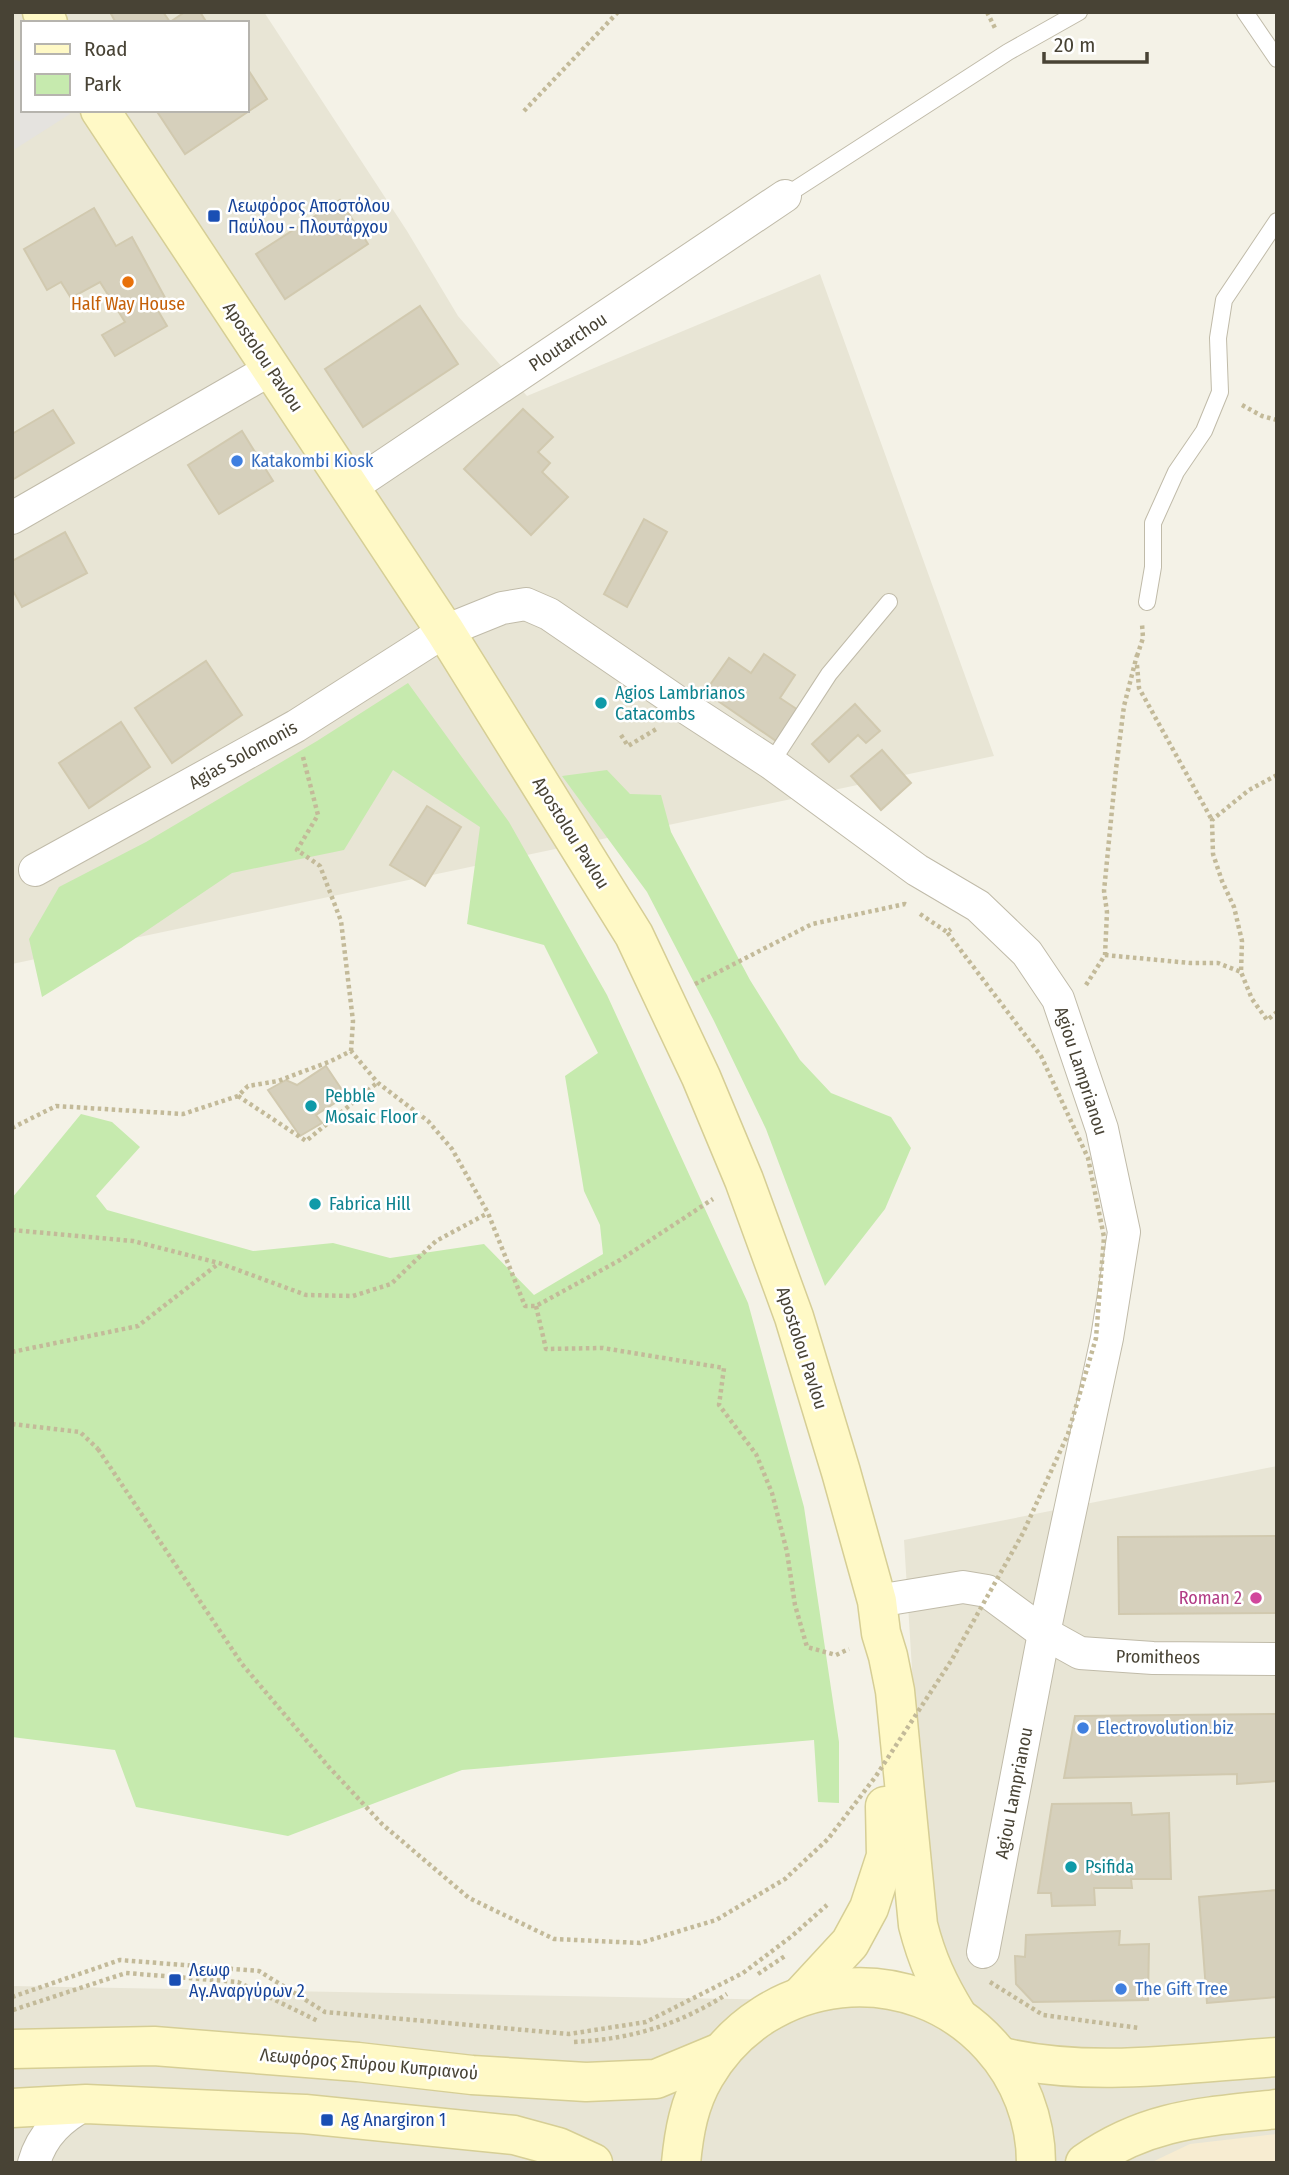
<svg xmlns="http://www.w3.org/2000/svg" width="1289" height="2175" viewBox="0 0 1289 2175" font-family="'Fira Sans Condensed',sans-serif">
<rect width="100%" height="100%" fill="#f4f2e7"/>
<g fill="#e8e5d5" fill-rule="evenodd">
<path d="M12,12H264L407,231L458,316L527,396L820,274L994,756L12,964ZM23,23H247V110H23Z"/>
<polygon points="1277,1466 1277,2163 12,2163 12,1986 785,2000 915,2006 927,1911 904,1540"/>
</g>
<polygon fill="#f7ecd1" points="1277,2134 1277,2163 1150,2163 1190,2144"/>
<g fill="#c6eaae">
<polygon points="408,683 509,822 607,995 748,1303 804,1507 839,1742 839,1803 818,1802 814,1740 462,1770 288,1836 136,1807 115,1750 12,1737 12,1198 81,1114 112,1122 140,1147 96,1196 107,1210 253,1251 333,1243 390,1258 484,1244 534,1295 603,1254 600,1225 584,1191 565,1076 598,1053 544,945 467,924 480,827 393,770 344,850 232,873 121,948 42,997 29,939 59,887 146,842 317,741"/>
<polygon points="607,770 630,794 661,795 671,832 750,980 800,1060 831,1093 891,1117 911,1148 885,1209 825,1286 766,1129 714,1021 647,892 562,776"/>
</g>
<polygon fill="#e5e3df" points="12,59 23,62 23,110 68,110 70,114 12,151"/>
<g fill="#d6d0bc" stroke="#d1c9af" stroke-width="2">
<polygon points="110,12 163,12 170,22 185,12 200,12 207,23 116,23"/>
<polygon points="247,68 267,99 185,154 156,110 247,110"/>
<polygon points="340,200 368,244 285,299 256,254"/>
<polygon points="94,208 116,246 132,237 168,303 157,309 167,326 115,356 102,335 125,322 100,282 71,298 61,282 47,290 24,249"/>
<polygon points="420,306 458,364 363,427 325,369"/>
<polygon points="523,409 553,437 538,452 550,463 542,472 568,497 531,535 464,469"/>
<polygon points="53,410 74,443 12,480 12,434"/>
<polygon points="242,431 273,481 219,514 188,465"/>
<polygon points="644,519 667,532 627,607 604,594"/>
<polygon points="65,532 87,573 22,607 12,589 12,561"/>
<polygon points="764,654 795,675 780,698 801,712 779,743 705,692 729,658 751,673"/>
<polygon points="206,661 242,715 172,763 135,708"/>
<polygon points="855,704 880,731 866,743 858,735 829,762 812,744"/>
<polygon points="121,722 150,767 89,808 59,763"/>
<polygon points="882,750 911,783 881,810 851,776"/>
<polygon points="427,806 461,827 425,886 390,865"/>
<polygon points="326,1066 346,1096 316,1115 322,1123 300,1136 268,1090 286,1080 297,1085"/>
<polygon points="1277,1536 1277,1613 1119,1614 1118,1537"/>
<polygon points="1277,1714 1277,1781 1237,1784 1237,1774 1064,1778 1075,1716"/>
<polygon points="1131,1803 1132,1815 1169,1813 1171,1879 1131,1879 1132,1888 1094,1888 1095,1905 1052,1906 1051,1893 1038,1893 1052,1804"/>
<polygon points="1277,1890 1277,1997 1207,2003 1199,1897"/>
<polygon points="1120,1931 1119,1945 1149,1944 1148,2000 1033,2002 1016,1984 1015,1956 1025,1957 1026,1935"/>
</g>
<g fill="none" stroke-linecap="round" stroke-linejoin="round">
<g stroke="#c0bba9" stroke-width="18">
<g id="lane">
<polyline points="1245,12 1277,59"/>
<polyline points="785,196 1008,52 1079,12"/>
<polyline points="1147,602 1153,567 1153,523 1176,472 1204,431 1220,392 1218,338 1224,300 1277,221"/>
<polyline points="771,763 829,674 889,602"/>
</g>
</g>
<g stroke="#c0bba9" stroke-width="34">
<g id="street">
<polyline points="350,488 785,196"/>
<polyline points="12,518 271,369"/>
<polyline points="35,870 296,726 445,631 502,608 526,604 549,614 685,707 771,763 917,870 978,906 1027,953 1058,999 1102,1129 1124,1232 1107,1338 1044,1633 983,1952"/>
<polyline points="877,1601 963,1587 987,1591 1044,1633 1080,1653 1153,1658 1277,1659"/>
<path d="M34,2163C42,2134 62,2117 86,2104"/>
</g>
</g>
<g stroke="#d6ce95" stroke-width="41">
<g id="secondary">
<polyline points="42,12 48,23"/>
<path d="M100,110L445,631L634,935L701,1077L744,1180L794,1317L841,1472L877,1601L881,1633L888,1656L895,1691L918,1925C927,1960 938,1984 957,2015"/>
<polyline points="801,1996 850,1943 869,1908 886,1856 885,1806"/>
<polyline points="12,2049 154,2046 358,2062 472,2075 586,2082 656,2079 721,2052"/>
<path d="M1002,2057C1090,2078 1187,2063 1277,2057"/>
<polyline points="12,2108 86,2104 305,2114 514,2135 558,2147 593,2163"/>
<path d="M681,2163C684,2132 689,2103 705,2076C766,1972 910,1956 991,2046C1020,2078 1036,2120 1036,2163"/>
<path d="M1085,2163C1147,2119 1204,2117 1277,2109"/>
</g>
</g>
<g stroke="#c3ba99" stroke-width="4.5" stroke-dasharray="3.5 3.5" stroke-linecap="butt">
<polyline points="987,12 996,30"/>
<polyline points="524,111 618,12"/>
<polyline points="1242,405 1262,416 1277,420"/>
<polyline points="1137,656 1143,638 1142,624"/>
<polyline points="1137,665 1139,688 1212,820"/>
<polyline points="621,735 628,746 658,728"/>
<polyline points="303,757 318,815 297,850 320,866 341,921 353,1021 351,1051"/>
<polyline points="1277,775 1249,790 1212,820 1213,854 1222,881 1234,907 1242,941 1241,972 1252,999 1267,1020 1277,1012"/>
<polyline points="920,914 947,932 951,929"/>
<polyline points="1105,955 1190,963 1218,963 1241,972"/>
<polyline points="695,984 812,924 905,904 907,905"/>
<polyline points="1086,985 1105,955 1107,912 1104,891 1116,769 1124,706 1137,655"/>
<polyline points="238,1096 306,1141 377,1083"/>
<polyline points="12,1128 56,1106 183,1114 238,1096 248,1086 278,1081 331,1061 351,1051 378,1083 428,1121 452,1149 488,1213 525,1306 536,1306 620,1260 713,1199"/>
<polyline points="12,1230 133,1241 219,1263 306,1295 353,1296 391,1284 436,1241 488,1213"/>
<polyline points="536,1306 546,1349 603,1348 724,1368 719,1405 756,1454 772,1493 787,1552 795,1605 807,1647 836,1655 849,1649"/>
<polyline points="12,1352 138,1326 218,1264"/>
<polyline points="12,1424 80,1432 98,1449"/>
<polyline points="758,1974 785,1956"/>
<polyline points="990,1982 1043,2015 1139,2028"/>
<polyline points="12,1997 120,1960 259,1971 325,2012 569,2034 646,2022 743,1973 792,1936 827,1905"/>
<polyline points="13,2010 126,1973 238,1982 318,2021"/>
<path d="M574,2042C632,2039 678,2025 727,1994"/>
</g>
<use href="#lane" stroke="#fff" stroke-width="16"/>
<use href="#street" stroke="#fff" stroke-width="32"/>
<use href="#secondary" stroke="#fff9c6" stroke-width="38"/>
<polyline stroke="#c3ba99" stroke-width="4.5" stroke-dasharray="3.5 3.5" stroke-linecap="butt" points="98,1449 242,1664 328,1766 382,1824 469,1898 554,1939 640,1943 716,1920 785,1879 828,1839 876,1776 951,1661 1023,1533 1068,1434 1096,1338 1104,1237 1088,1158 1041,1056 947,932"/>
</g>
<g fill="#1a4fb4" stroke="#fff" stroke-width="2.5">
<rect x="207" y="209" width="14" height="14" rx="3.5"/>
<rect x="168" y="1973" width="14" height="14" rx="3.5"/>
<rect x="320" y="2113" width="14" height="14" rx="3.5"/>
</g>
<circle fill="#e8710a" stroke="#fff" stroke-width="2.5" cx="128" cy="282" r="7"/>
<g fill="#3f7fe0" stroke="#fff" stroke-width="2.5">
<circle cx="237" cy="461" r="7"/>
<circle cx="1083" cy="1728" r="7"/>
<circle cx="1121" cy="1989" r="7"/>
</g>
<g fill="#0f9aa8" stroke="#fff" stroke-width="2.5">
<circle cx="601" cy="703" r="7"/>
<circle cx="311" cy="1106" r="7"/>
<circle cx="315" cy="1204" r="7"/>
<circle cx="1071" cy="1867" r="7"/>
</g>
<circle fill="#d1479c" stroke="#fff" stroke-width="2.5" cx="1256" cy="1598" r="7"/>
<g text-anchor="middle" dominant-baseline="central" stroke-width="5" stroke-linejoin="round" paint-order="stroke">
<g font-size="18" fill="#164399" stroke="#fff" text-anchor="start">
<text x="228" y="206">Λεωφόρος Αποστόλου<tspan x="228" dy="21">Παύλου - Πλουτάρχου</tspan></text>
<text x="189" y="1970">Λεωφ<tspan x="189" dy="21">Αγ.Αναργύρων 2</tspan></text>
<text x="341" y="2120">Ag Anargiron 1</text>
</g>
<g font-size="18" fill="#c56008" stroke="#fff">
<text x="128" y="304">Half Way House</text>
</g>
<g font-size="18" fill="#484335" stroke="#fff">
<text transform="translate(568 342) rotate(-34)">Ploutarchou</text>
<text transform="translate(263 357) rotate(56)">Apostolou Pavlou</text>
<text transform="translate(243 755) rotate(-29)">Agias Solomonis</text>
<text transform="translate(571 833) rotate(58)">Apostolou Pavlou</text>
<text transform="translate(1081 1071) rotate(72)">Agiou Lamprianou</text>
<text transform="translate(802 1348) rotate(72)">Apostolou Pavlou</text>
<text transform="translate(1158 1657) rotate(1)">Promitheos</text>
<text transform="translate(1014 1793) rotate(-79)">Agiou Lamprianou</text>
<text transform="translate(369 2064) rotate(5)">Λεωφόρος Σπύρου Κυπριανού</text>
</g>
<g font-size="18" fill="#366cbe" stroke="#fff" text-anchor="start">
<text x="251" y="461">Katakombi Kiosk</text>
<text x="1097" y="1728">Electrovolution.biz</text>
<text x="1135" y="1989">The Gift Tree</text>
</g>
<g font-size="18" fill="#0d838f" stroke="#fff" text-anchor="start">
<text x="615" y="693">Agios Lambrianos<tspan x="615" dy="21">Catacombs</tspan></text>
<text x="325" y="1096">Pebble<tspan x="325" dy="21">Mosaic Floor</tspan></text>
<text x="329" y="1204">Fabrica Hill</text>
<text x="1085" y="1867">Psifida</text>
</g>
<g font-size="18" fill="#b23c85" stroke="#fff" text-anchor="end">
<text x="1242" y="1598">Roman 2</text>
</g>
</g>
<rect width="1289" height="2175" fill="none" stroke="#484335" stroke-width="28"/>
<rect x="21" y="21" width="228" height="91" fill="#ffffff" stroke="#b6b4ae" stroke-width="2"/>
<rect x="35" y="44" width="35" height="10" fill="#fff9c6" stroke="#b6b4ae" stroke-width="2"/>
<text x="84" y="56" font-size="21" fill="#484335">Road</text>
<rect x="35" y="74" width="35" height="21" fill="#c6eaae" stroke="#b6b4ae" stroke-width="2"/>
<text x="84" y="91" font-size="21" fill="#484335">Park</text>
<path d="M1044 52v10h103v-10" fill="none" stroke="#484335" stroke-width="3.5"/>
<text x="1054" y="52" font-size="21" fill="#484335" stroke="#ffffff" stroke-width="5" paint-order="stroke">20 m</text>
</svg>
